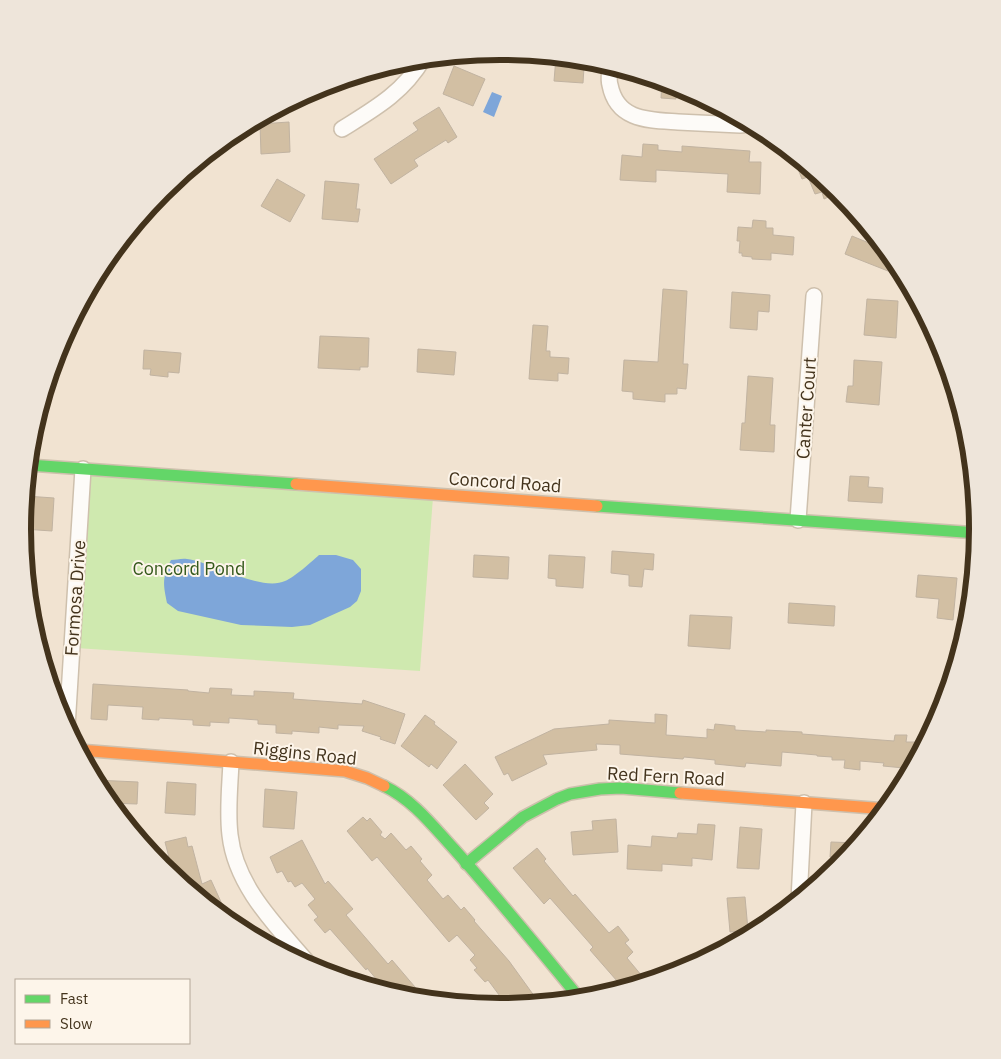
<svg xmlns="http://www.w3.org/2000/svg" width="1001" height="1059" viewBox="0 0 1001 1059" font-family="'IBM Plex Sans',sans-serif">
<rect width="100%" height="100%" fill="#f1e3d1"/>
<polygon fill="#cfe9af" points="87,473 433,497 420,671 76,648"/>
<g fill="#7ea6d9">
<polygon points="492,92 502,96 494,117 483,112"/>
<path d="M319,555H336L353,560L361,569V591L357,601L350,607L310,625L292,627L241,625L178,611L167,603C163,584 162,578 171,560C176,560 182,558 187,559C212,562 261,592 285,581C295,577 311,562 319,555Z"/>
</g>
<g fill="#d2bfa3" stroke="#c1b3a1">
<polygon points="556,57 582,60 581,67 584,67 583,83 554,81"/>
<polygon points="454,66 485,79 473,106 443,94"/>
<polygon points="662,81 677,86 676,99 661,98"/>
<polygon points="439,107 457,137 448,143 446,140 414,160 418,166 391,184 374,159 418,130 413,123"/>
<polygon points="289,122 290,152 261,154 260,124"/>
<polygon points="643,144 658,145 658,150 682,152 682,146 750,151 749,162 761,162 760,194 727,192 728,174 656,170 656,182 620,180 622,155 642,157"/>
<polygon points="792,154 833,187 832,188 835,194 824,199 822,192 815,194 808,177 802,179"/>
<polygon points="277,179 305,195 290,222 261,206"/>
<polygon points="325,181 359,184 356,209 360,209 358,222 322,219"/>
<polygon points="753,220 766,221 766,228 773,228 773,235 794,237 793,255 771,253 771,260 752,259 752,257 742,256 742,253 739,253 740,241 737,241 738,227 752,228"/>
<polygon points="852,236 869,243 878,239 893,258 897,267 888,271 845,254"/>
<polygon points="663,289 687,291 683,364 688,364 686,389 677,388 677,394 665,394 665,402 633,399 633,392 622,391 624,360 658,362"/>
<polygon points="732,292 770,295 769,312 758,311 757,330 730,328"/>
<polygon points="867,299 898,301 896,338 864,335"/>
<polygon points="533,325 548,326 546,351 550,351 550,357 569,358 568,374 558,373 558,381 529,379"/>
<polygon points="320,336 369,338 368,367 360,367 360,370 318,368"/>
<polygon points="418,349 456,352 454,375 417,372"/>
<polygon points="144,350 181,353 179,373 168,372 168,377 150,375 151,369 143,369"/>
<polygon points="854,360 882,362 879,405 846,402 848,386 853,386"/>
<polygon points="748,376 773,378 770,425 775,425 774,452 740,450 742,423 745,423"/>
<polygon points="850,476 869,477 868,487 883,488 882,503 848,501"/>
<polygon points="26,496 54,498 52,531 23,529"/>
<polygon points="612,551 654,554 653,570 644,569 642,587 629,586 629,575 611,573"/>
<polygon points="474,555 509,557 508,579 473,577"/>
<polygon points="549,555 585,557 583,588 556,586 556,579 548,578"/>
<polygon points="918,575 957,578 953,620 937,618 939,599 916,597"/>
<polygon points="789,603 835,606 834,626 788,623"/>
<polygon points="690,615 732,617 730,649 688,646"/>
<polygon points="93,684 188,690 188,691 209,693 210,688 232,689 231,695 254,696 254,691 294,693 293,699 362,704 363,700 405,714 395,744 380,739 381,737 362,731 364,726 338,725 338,729 319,727 319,733 292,731 292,734 276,733 276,725 258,724 258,720 229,718 229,723 210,722 210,726 193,725 193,720 159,718 159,720 142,719 143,707 108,705 107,720 91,719"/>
<polygon points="655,714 667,715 666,735 707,738 707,729 714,730 715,724 735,726 735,730 766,732 766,730 802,732 802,734 894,741 895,735 907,735 906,742 915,742 913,764 905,763 904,768 883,766 884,763 860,761 860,770 844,768 845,760 832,760 832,757 817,756 817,755 782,752 781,766 746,763 745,767 715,764 715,760 684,757 683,759 620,754 620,745 596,744 597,750 543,755 547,764 512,781 508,773 504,775 495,757 554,729 609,724 609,720 655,723"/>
<polygon points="425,715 435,722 434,724 457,742 437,769 431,764 429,767 401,746"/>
<polygon points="465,764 493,794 484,803 489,808 476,820 443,785"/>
<polygon points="95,780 138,782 137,804 109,803 103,795"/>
<polygon points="167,782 196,784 195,815 165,813"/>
<polygon points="265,789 297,792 294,829 263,827"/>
<polygon points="363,817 367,821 370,818 382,832 380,835 385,839 391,833 406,850 411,846 422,859 420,861 432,875 427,880 443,899 448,895 461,910 464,907 475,920 474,921 509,961 540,1004 508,1007 488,980 485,982 474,970 477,968 470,960 475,955 457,935 449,942 377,857 372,861 347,831"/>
<polygon points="616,819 618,852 573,855 571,832 593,830 592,821"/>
<polygon points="698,824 715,825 712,860 692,858 692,866 662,864 662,871 627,869 628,845 651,847 652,836 677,838 678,833 697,834"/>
<polygon points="740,827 762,829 759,869 737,868"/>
<polygon points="186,837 188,847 192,846 202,884 211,880 231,924 174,877 165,842"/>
<polygon points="302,840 325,884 328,881 353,909 346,915 388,964 392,960 426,1000 407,998 388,993 367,968 366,970 330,929 325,933 314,920 318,917 308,905 315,899 302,883 295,887 291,881 288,882 282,871 277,873 270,857"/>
<polygon points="831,842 858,843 846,858 830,857"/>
<polygon points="537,848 546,859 544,861 573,896 575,894 609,933 618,926 629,940 625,943 633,952 627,958 647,982 624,989 590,950 593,947 550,898 544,904 513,868"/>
<polygon points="745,897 748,930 730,932 727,898"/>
</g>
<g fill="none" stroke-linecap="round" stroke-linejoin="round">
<g stroke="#cec0ad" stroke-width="18">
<g id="street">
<path d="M610,66C610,72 608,79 610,85C617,121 649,120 678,122C699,123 719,124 740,125L750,124"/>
<path d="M342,129C374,109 403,93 423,59"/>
<polyline points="798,520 814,296"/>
<polyline points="67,727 83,469"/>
<path d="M231,762C230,786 227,811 230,835C236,889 280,929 313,969"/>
<polyline points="799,900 804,803"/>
</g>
</g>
<g stroke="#cec0ad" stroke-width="14">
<g id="fast">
<polyline points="29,465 296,484"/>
<polyline points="597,506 978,533"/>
<path d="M384,786C413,800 432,825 454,849C498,898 539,949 581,1000"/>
<polyline points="466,864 523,817 557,799 570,794 600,789 621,788 680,793"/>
</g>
</g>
<g stroke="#cec0ad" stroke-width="14">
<g id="slow">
<polyline points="296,484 597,506"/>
<polyline points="79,750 345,771 367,778 384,786"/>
<polyline points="680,793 886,809"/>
</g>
</g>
<use href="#street" stroke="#fdfbf8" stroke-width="15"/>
<use href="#fast" stroke="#63d668" stroke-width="11"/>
<use href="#slow" stroke="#ff974d" stroke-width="11"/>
</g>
<g text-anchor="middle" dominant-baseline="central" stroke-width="4" stroke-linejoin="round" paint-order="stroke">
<g font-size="18" fill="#43331c" stroke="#fdf5ea">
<text transform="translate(806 408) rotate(-86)">Canter Court</text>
<text transform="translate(505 482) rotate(4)">Concord Road</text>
<text transform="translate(75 598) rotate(-86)">Formosa Drive</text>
<text transform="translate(305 753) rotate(6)">Riggins Road</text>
<text transform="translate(666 776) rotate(3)">Red Fern Road</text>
</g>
<g font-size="18" fill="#34591b" stroke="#fdf5ea">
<text x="189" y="568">Concord Pond</text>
</g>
</g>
<path d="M0 0H1001V1059H0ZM31 529a469 469 0 1 1 938 0a469 469 0 1 1-938 0Z" fill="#eee5da" fill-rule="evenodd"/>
<path fill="none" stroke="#43331c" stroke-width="6" d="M31 529a469 469 0 1 1 938 0a469 469 0 1 1-938 0Z"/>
<rect x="15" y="979" width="175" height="65" fill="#fdf5ea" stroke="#b3a798"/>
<rect x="25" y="995" width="25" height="8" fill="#63d668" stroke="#b3a798"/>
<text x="60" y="1004" font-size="15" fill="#43331c">Fast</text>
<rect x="25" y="1020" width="25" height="8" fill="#ff974d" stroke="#b3a798"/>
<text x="60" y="1029" font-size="15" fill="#43331c">Slow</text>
</svg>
